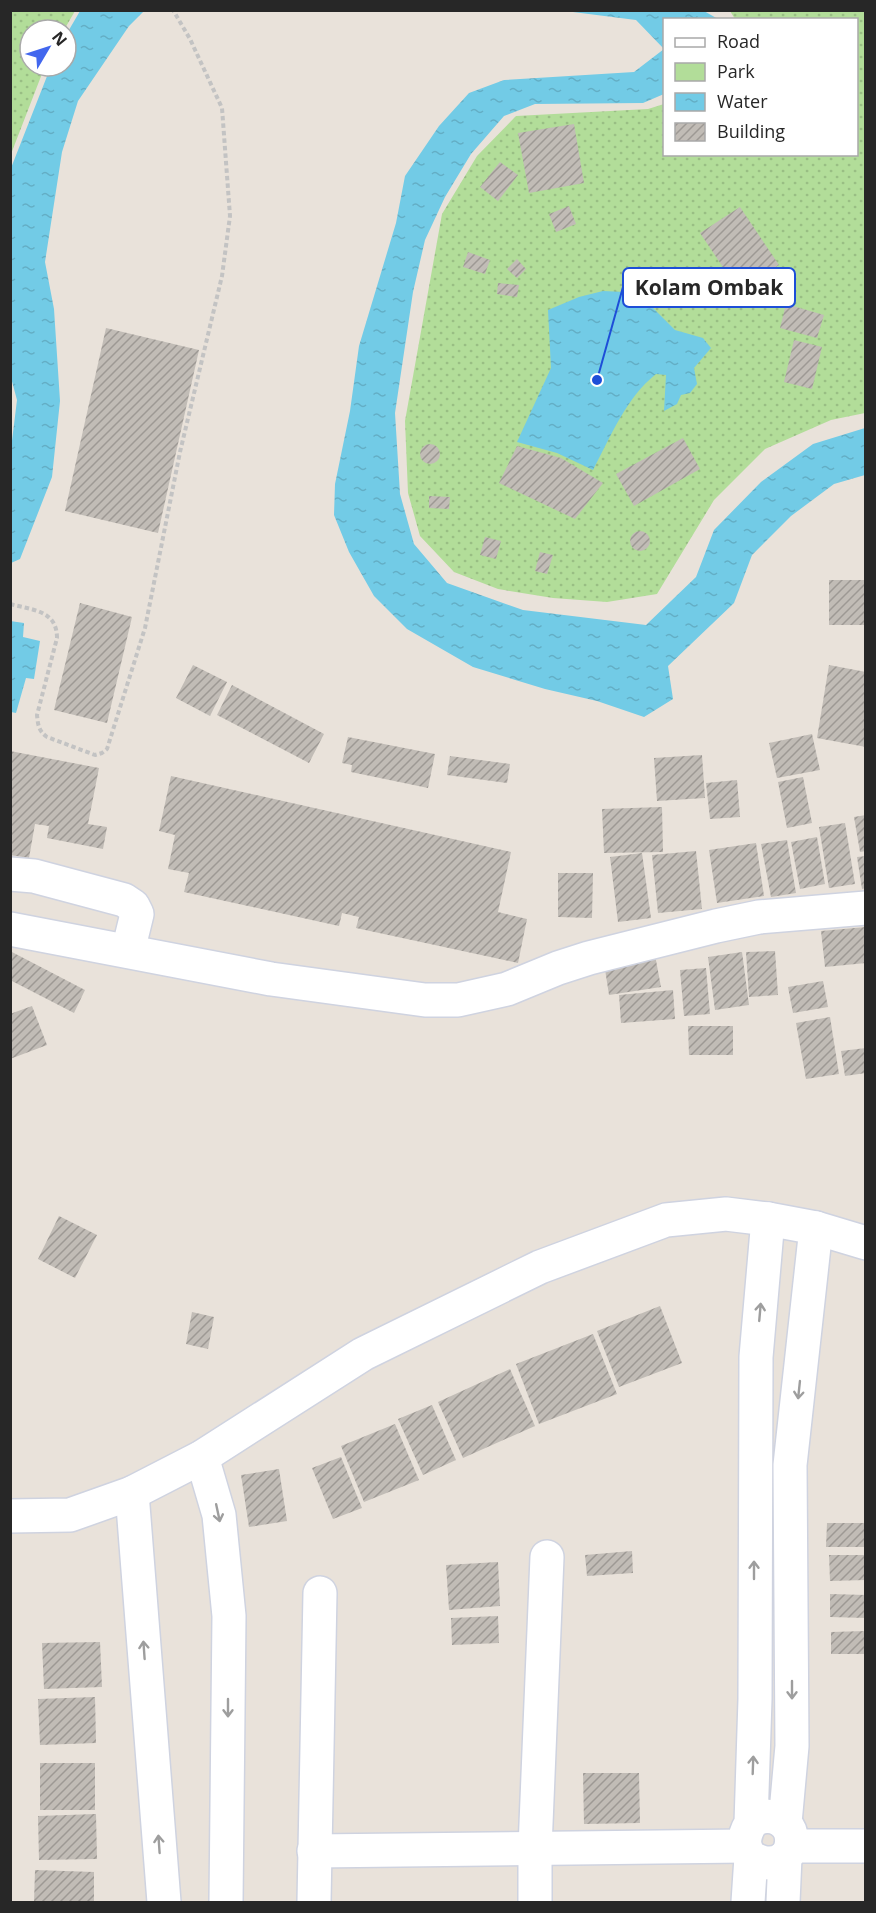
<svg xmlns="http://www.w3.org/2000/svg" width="876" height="1913" viewBox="0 0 876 1913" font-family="'Open Sans',sans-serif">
<defs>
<pattern id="green-dots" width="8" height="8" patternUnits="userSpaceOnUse" patternTransform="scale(1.5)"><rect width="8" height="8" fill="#b2dd99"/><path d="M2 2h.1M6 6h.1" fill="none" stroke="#99be84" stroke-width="1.8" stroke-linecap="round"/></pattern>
<pattern id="water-ripples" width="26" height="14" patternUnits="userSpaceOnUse" patternTransform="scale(1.5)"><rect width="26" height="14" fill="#72cbe6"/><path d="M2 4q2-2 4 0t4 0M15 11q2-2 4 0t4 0" fill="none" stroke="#63aec5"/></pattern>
<pattern id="building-hatch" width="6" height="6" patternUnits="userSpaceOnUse" patternTransform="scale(1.5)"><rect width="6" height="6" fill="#c1bcb6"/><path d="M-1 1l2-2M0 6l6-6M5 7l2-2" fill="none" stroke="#9d9994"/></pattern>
</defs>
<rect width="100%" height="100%" fill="#e9e2da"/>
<g fill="url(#green-dots)">
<polygon points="11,10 75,11 64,30 30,30 30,66 45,66 11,154"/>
<polygon points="730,11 865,11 865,413 831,420 765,449 714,500 657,594 607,602 553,598 498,589 454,572 420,536 408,493 405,421 442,214 477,156 516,116 648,109 664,104 664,154 856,154 856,20 735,19"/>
</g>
<g fill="url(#water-ripples)">
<polygon points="80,11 144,11 129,26 78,101 62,152 45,262 54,309 60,401 52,477 20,559 11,563 10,457 17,400 10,374 11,168 51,66 66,66 66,35"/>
<polygon points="565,11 704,11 718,19 664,20 664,94 643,103 535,104 504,116 471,154 445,197 425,240 413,292 395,413 400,494 414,544 447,583 523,610 646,625 696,577 714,530 761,482 813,444 865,428 865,475 834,484 791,516 752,555 734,603 668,666 673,699 644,717 597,701 545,689 473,667 407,629 374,596 349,552 334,515 335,484 350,411 359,346 396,223 405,176 439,126 469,93 504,80 634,72 664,49 636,20"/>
<path d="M603,291L625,292L649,304L675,330L703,338L711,348L694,368L697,384L690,393L681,395L677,404L664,411L666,375L656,374C626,398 611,436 593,470L557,453L517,442L551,368L548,310L579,297Z"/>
<polygon points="10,621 24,623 23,637 40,641 34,679 26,678 16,713 11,712"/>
</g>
<g fill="url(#building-hatch)">
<polygon points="574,124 584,183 529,193 518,133"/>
<polygon points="500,162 518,175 498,201 480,187"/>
<polygon points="569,206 576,224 556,232 549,214"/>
<polygon points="740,207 779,265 739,291 700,233"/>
<polygon points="468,252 490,260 485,274 463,267"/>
<polygon points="517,259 526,269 517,278 507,269"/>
<polygon points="498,283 519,285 517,297 497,294"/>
<polygon points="786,304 824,315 817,338 780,328"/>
<polygon points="106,328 199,350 158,533 65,511"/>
<polygon points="794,340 822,347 812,389 784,382"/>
<polygon points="683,438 700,469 634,506 616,474"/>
<circle cx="430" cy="454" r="10"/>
<polygon points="517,446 561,458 603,483 575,519 499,483"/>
<polygon points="429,496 450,497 449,509 429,508"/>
<circle cx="640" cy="541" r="10"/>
<polygon points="485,537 501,541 496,559 480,555"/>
<polygon points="540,552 553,555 547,574 535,571"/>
<rect x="829" y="580" width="37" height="45"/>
<polygon points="80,603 132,617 107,723 54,710"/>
<polygon points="193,665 227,682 210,716 176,698"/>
<polygon points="829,665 866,672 866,747 817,738"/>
<polygon points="232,685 324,734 309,763 217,715"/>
<polygon points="812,734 820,770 777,778 769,743"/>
<polygon points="348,737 435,754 428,788 351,772 352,765 342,763"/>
<polygon points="10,751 99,768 88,824 107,827 103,849 47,838 49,826 35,824 29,858 10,855"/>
<polygon points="702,755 705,798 657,801 654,758"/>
<polygon points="450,756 510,764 507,783 447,775"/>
<polygon points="171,776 511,852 498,912 527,919 518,963 356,928 359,917 342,913 339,926 184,892 189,873 168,869 175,835 159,831"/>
<polygon points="803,777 812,823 787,828 778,782"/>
<polygon points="737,780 740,817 710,819 706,783"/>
<polygon points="662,807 663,852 604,853 602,809"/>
<polygon points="866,815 866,851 860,852 854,817"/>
<polygon points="845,823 855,884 829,888 819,827"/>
<polygon points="817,837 825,884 800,889 791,842"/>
<polygon points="787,840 796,893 771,897 761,844"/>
<polygon points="756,843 764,896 717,903 709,850"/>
<polygon points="696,851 702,909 658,913 652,855"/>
<polygon points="642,853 651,918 618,922 610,857"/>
<polygon points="866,856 866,888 862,889 857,857"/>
<polygon points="558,873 593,873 592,918 558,917"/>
<polygon points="866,927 866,963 825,967 821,931"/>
<polygon points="10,951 85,990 74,1013 10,980"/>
<polygon points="775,951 778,995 749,997 746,952"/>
<polygon points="742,952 749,1005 715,1010 708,957"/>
<polygon points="655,955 661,987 609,995 604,963"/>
<polygon points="706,968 710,1014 684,1016 680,970"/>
<polygon points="823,981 828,1007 793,1013 788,987"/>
<polygon points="673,990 675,1019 621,1023 619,995"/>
<polygon points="32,1006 47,1045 10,1059 10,1014"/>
<polygon points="830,1017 839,1074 806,1079 796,1023"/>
<polygon points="688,1026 733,1026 733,1055 689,1055"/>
<polygon points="866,1048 866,1073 845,1076 841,1051"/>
<polygon points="59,1216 97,1235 75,1278 38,1259"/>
<polygon points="660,1306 682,1363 619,1387 597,1331"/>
<polygon points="192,1312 214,1317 208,1349 186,1344"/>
<polygon points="593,1334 617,1394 539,1424 516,1364"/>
<polygon points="510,1369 535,1426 463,1458 438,1402"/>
<polygon points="432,1405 456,1460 423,1475 398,1419"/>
<polygon points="395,1424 419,1480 364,1502 341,1446"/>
<polygon points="341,1457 362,1508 333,1519 312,1468"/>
<polygon points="279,1469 287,1521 249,1527 241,1475"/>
<polygon points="827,1523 866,1523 866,1547 826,1547"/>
<polygon points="632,1551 633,1573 587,1576 585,1555"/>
<polygon points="829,1555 866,1555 866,1580 830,1581"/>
<polygon points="498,1562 500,1606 449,1610 446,1565"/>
<polygon points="830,1594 866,1595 866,1618 830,1617"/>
<polygon points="498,1616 499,1643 452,1645 451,1618"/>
<polygon points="866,1631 866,1654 831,1654 831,1632"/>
<polygon points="100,1642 102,1687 44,1689 42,1643"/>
<polygon points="95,1697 96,1743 40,1745 38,1699"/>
<rect x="40" y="1763" width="55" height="47"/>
<polygon points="583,1773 639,1773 640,1823 584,1824"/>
<polygon points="96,1814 97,1859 39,1860 38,1816"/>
<polygon points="35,1870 94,1872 94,1902 34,1902"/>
</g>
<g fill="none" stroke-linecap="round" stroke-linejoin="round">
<g stroke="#cfd3e0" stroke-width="36">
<g id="minor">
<polyline points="10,874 34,876 124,900 133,906 137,914 128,951"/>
<polyline points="10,929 271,979 425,1000 458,1000 507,989 558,968 589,958 716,926 759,917 866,908"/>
<polyline points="202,1457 219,1515 229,1616 226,1902"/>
<polyline points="132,1493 164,1902"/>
<polyline points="10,1516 70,1515 132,1493 202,1457 363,1354 540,1267 666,1220 726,1214 768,1219 816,1228 866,1243"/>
<path d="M751,1823C754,1821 759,1817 763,1817C775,1814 789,1823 791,1835C799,1878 723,1869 751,1823L755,1699L756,1357L768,1219"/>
<polyline points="785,1823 792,1746 790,1465 816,1228"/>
<polyline points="791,1846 866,1846"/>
<polyline points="314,1851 745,1846"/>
<polyline points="314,1902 320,1593"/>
<polyline points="535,1902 535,1848 547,1557"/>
<polyline points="748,1902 751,1857"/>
<polyline points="783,1902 785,1857"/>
</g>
</g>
<path stroke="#c3c3c3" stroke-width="4" stroke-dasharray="4.5 3" stroke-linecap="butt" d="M10,604C32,610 57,610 57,638L37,715C38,726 39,731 47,737L95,755L102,753L107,749L145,628L180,452L222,276L230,216L222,108L190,39L173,10"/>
<use href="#minor" stroke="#fff" stroke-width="33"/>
</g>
<defs><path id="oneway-shaft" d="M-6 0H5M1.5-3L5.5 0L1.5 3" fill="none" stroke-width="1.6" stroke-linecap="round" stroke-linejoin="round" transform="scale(1.5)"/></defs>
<g stroke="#9e9e9e">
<use href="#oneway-shaft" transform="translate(760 1312) rotate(-85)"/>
<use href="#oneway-shaft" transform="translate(799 1390) rotate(96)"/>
<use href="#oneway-shaft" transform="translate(218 1513) rotate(78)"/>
<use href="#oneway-shaft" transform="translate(754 1570) rotate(-90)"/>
<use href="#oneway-shaft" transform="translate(144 1650) rotate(-94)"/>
<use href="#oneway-shaft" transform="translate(792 1690) rotate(90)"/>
<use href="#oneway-shaft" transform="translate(228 1708) rotate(90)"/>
<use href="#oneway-shaft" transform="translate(753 1765) rotate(-88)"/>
<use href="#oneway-shaft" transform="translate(159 1844) rotate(-94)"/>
</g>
<path fill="none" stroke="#1d4ed8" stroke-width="2" d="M597 380L623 287"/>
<circle fill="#1d4ed8" stroke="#fff" stroke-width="2" cx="597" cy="380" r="6"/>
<rect fill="#fff" stroke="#1d4ed8" stroke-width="2" x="623" y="268" width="172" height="39" rx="6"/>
<g font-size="21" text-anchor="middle" font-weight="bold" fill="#272727">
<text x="709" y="295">Kolam Ombak</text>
</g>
<rect width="876" height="1913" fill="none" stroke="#272727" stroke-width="24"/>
<rect x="663" y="18" width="195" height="138" fill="#ffffff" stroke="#a9a9a9" stroke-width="1.5"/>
<rect x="675" y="38" width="30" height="9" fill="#ffffff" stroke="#a9a9a9" stroke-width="1.5"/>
<text x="717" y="48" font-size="18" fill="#272727">Road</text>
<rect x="675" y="63" width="30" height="18" fill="#b2dd99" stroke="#a9a9a9" stroke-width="1.5"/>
<text x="717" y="78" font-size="18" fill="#272727">Park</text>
<rect x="675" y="93" width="30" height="18" fill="url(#water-ripples)" stroke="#a9a9a9" stroke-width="1.5"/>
<text x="717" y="108" font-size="18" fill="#272727">Water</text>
<rect x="675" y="123" width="30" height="18" fill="url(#building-hatch)" stroke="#a9a9a9" stroke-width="1.5"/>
<text x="717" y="138" font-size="18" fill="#272727">Building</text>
<g transform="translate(48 48) rotate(51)"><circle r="28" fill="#ffffff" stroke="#a9a9a9" stroke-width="1.5"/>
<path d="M0-4.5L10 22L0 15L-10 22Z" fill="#4267ee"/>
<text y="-9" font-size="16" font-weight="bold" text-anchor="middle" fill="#272727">N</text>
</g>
</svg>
